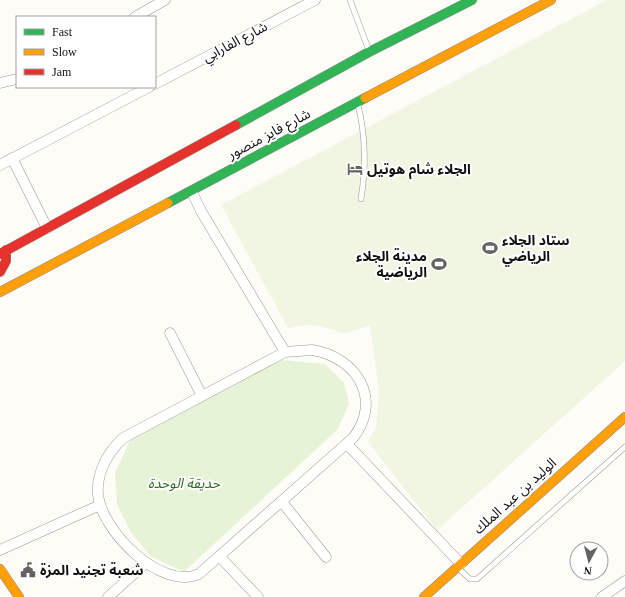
<svg xmlns="http://www.w3.org/2000/svg" width="625" height="597" viewBox="0 0 625 597" font-family="'Times New Roman','Noto Sans Arabic',serif">
<rect width="100%" height="100%" fill="#fdfcf7"/>
<polygon fill="#e7f3d7" points="282,360 325,364 344,383 349,404 338,429 184,572 150,556 130,531 117,504 115,473 132,436"/>
<path fill="#f0f6e1" d="M607,0H625V361L437,530L368,442L376,427L379,392L370,325L344,334C322,325 312,322 288,328L221,205Z"/>
<g fill="none" stroke-linecap="round" stroke-linejoin="round">
<g stroke="#979795" stroke-width="6">
<g id="lane">
<polyline points="350,0 368,48"/>
<path d="M358,105C366,137 366,168 361,199"/>
<polyline points="458,568 470,579 477,579 625,447"/>
</g>
</g>
<g stroke="#979795" stroke-width="11">
<g id="street">
<polyline points="135,17 165,0"/>
<polyline points="0,83 17,79"/>
<polyline points="155,84 315,0"/>
<polyline points="12,158 47,228"/>
<polyline points="0,165 149,87"/>
<polyline points="192,192 201,211 285,352"/>
<polyline points="170,333 202,396"/>
<path d="M312,350C357,357 383,400 353,438L199,574C161,591 102,531 98,495C96,473 108,452 123,438L285,352Z"/>
<polyline points="347,444 461,564"/>
<polyline points="282,502 326,557"/>
<polyline points="0,550 100,505"/>
<polyline points="220,557 258,597"/>
<polyline points="108,597 146,563"/>
<polyline points="602,597 625,581"/>
</g>
</g>
<g stroke="#8e8d8b" stroke-width="10">
<g id="fast">
<polyline points="236,125 369,52 472,0"/>
<polyline points="168,203 365,98"/>
</g>
</g>
<g stroke="#8e8d8b" stroke-width="10">
<g id="slow">
<polyline points="365,98 551,0"/>
<polyline points="0,292 168,203"/>
<polyline points="0,569 19,597"/>
<polyline points="424,597 625,417"/>
</g>
</g>
<g stroke="#8e8d8b" stroke-width="10">
<g id="jam">
<polyline points="0,254 236,125"/>
<polyline points="0,272 6,261 6,250"/>
</g>
</g>
<use href="#lane" stroke="#fffffe" stroke-width="5"/>
<use href="#street" stroke="#fffffe" stroke-width="10"/>
<use href="#fast" stroke="#30b455" stroke-width="9"/>
<use href="#slow" stroke="#ff9f0a" stroke-width="9"/>
<use href="#jam" stroke="#e5322d" stroke-width="9"/>
</g>
<defs>
<g id="hotel-bare" transform="scale(1.2)"><path d="M-6-4.5h1.5V1H6V5H4.5V3h-9V5H-6ZM-4 0a1.8 1.8 0 1 1 3.6 0ZM.5 0V-2.5h3Q6-2.5 6 0Z" fill="#646362" stroke="#fff" stroke-width="2.5" paint-order="stroke"/></g>
<g id="stadium-bare" transform="scale(1.2)"><path d="M0-5a6.5 5 0 1 0 0 10a6.5 5 0 1 0 0-10ZM-3.5-1.8h7v3.6h-7Z" fill="#646362" stroke="#fff" stroke-width="2.5" paint-order="stroke"/></g>
<g id="civic-bare" transform="scale(1.2)"><path d="M-.6-6.5H3V-4.5H.6V-3L4-1V1h2V6H-6V1h2V-1L-.6-3ZM-1.2 2.5V6h2.4V2.5Z" fill="#646362" stroke="#fff" stroke-width="2.5" paint-order="stroke"/></g>
</defs>
<g fill-rule="evenodd">
<use href="#hotel-bare" x="355" y="169"/>
<use href="#stadium-bare" x="490" y="248"/>
<use href="#stadium-bare" x="439" y="264"/>
<use href="#civic-bare" x="28" y="570"/>
</g>
<g text-anchor="middle" dominant-baseline="central" stroke-width="4" stroke-linejoin="round" paint-order="stroke">
<g font-size="14" fill="#111" stroke="#fff">
<text transform="translate(235 42) rotate(-28)">شارع الفارابي</text>
<text transform="translate(269 134) rotate(-28)">شارع فايز منصور</text>
<text transform="translate(515 496) rotate(-42)">الوليد بن عبد الملك</text>
</g>
<g font-size="14" font-weight="bold" fill="#111" stroke="#fff" text-anchor="start">
<text x="367" y="169">الجلاء شام هوتيل</text>
<text x="502" y="240">ستاد الجلاء<tspan x="502" dy="16">الرياضي</tspan></text>
<text x="427" y="256" text-anchor="end">مدينة الجلاء<tspan x="427" dy="16">الرياضية</tspan></text>
<text x="40" y="570">شعبة تجنيد المزة</text>
</g>
<g font-size="14" font-style="italic" fill="#2f6b1f" stroke="#fff">
<text x="184" y="483">حديقة الوحدة</text>
</g>
</g>
<rect x="16" y="16" width="140" height="72" fill="#ffffff" stroke="#a0a0a0"/>
<rect x="24" y="29" width="20" height="6" fill="#30b455" stroke="#a0a0a0"/>
<text x="52" y="36" font-size="12" fill="#111111">Fast</text>
<rect x="24" y="49" width="20" height="6" fill="#ff9f0a" stroke="#a0a0a0"/>
<text x="52" y="56" font-size="12" fill="#111111">Slow</text>
<rect x="24" y="69" width="20" height="6" fill="#e5322d" stroke="#a0a0a0"/>
<text x="52" y="76" font-size="12" fill="#111111">Jam</text>
<g transform="translate(589 561) rotate(187)"><circle r="19" fill="#ffffff" stroke="#a0a0a0"/>
<path d="M0-3L7 15L0 10L-7 15Z" fill="#646362"/>
<text y="-6" font-size="11" font-weight="bold" text-anchor="middle" fill="#111111">N</text>
</g>
</svg>
